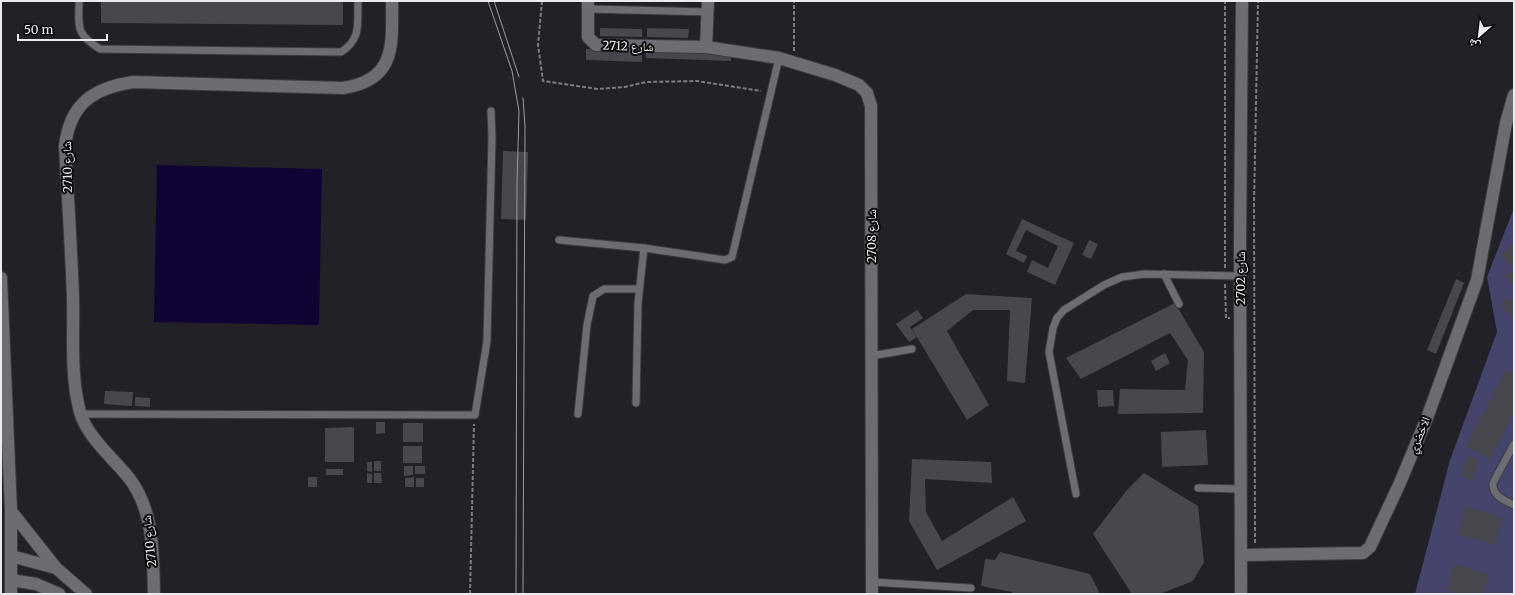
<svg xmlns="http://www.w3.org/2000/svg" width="1515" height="595" viewBox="0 0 1515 595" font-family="Merriweather,'Noto Naskh Arabic',serif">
<rect width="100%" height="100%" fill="#212127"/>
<polygon fill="#45446d" points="1514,208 1514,594 1415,594 1450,460 1497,332 1487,277"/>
<polygon fill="#0f0434" points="157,165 322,169 319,325 154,322"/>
<g fill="#47474d">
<polygon points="101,1 343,1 343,25 101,23"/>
<polygon points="600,28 642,29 642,37 600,36"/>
<polygon points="647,28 689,29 688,38 647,37"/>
<polygon points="586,49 642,51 642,62 586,60"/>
<polygon points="646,49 731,52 731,61 646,58"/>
<polygon points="503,151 528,152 526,220 501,219"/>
<polygon points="1022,219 1074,243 1055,285 1027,272 1032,260 1048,268 1058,246 1026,230 1016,251 1027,256 1024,263 1006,254"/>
<polygon points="1089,240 1098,244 1091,259 1082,255"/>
<polygon points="1514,242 1514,269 1500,255"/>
<polygon points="1510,271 1514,274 1514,285 1504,277"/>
<polygon points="1456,279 1464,283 1436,354 1427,350"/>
<polygon points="966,294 1032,298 1025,383 1007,381 1010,310 973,310 947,331 989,405 967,420 912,329"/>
<polygon points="1507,298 1514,304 1514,312 1511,315 1500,306"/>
<polygon points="1175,303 1204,352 1203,413 1118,414 1120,389 1185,390 1188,360 1170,333 1081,379 1066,358"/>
<polygon points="917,310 923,318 910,327 917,337 909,342 896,324"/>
<polygon points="1165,353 1170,363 1156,371 1151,361"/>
<polygon points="1506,370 1514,374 1514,413 1490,459 1466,446"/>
<polygon points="1097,390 1113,390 1114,406 1098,407"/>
<polygon points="105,391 133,392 132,406 104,404"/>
<polygon points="135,397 150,398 150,407 135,406"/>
<polygon points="376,422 385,422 385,433 376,434"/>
<rect x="403" y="423" width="20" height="19"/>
<polygon points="354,427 354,462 325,462 325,428"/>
<polygon points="1206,430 1208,465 1162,467 1161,432"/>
<rect x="403" y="446" width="19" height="17"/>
<polygon points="1468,456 1479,459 1472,480 1461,476"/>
<polygon points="912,459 991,462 992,483 925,479 926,512 942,541 1013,497 1026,521 937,570 909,521"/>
<rect x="374" y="461" width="7" height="10"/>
<polygon points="367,462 372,462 372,472 367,471"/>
<polygon points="404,466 413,466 413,475 404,476"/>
<rect x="415" y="466" width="10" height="8"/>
<rect x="326" y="469" width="17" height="6"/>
<polygon points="367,473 372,474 372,483 367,483"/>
<polygon points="374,473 381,473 382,483 374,483"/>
<polygon points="1144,473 1198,506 1204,562 1193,581 1160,594 1132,594 1093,534 1127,490"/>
<rect x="308" y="477" width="9" height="10"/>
<polygon points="414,477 414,487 405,487 405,478"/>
<rect x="416" y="478" width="8" height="9"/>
<polygon points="1466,506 1503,518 1494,545 1457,534"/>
<polygon points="1000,552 1090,574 1100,594 1011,594 1012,592 981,586 985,559 995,560"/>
<polygon points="1454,564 1489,574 1483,594 1461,594 1446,590"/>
</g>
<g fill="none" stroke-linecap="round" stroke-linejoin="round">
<g stroke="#3c3c40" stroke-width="9">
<g id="lane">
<path d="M79,1C79,28 75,33 100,49L341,52C362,39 357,23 358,1"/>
<polyline points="588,9 709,12"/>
<polyline points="559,240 644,248 725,260 732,257 779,58"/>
<polyline points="1164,274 1179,304"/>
<polyline points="871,356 912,349"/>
<polyline points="636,403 638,303 644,248"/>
<polyline points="80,414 475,415 487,341 492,137 491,111"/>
<polyline points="578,414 587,325 593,296 604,289 639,289"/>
<path d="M1514,444L1493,483C1492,496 1504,500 1514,505"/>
<polyline points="1198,488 1242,489"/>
<polyline points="1076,494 1049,352 1053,328 1057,318 1064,310 1104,285 1122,277 1145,274 1241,276"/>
<polyline points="872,582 971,588"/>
</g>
</g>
<g stroke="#3c3c40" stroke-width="14">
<g id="street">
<polyline points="588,1 588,37 596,45 706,47 779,58 835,75 859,85 867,93 871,106 872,594"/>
<polyline points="706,47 708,1"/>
<polyline points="1243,555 1363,553 1370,547 1399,485 1427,418 1477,280 1506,123 1514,95"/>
<polyline points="11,556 56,568 86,594"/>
<polyline points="11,580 36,584 59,594"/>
<path d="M154,594C153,554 154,510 129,478C113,458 87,437 80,412C70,375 74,335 73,297C71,247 68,196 65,146C70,104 93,88 133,82L343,88C397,80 392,44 392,1"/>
<polyline points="1241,594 1240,243 1242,1"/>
</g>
</g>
<g stroke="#3c3c40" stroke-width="14">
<g id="secondary">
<polyline points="1,278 11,511 11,594"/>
<polyline points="11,511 56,568"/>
<polyline points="58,594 59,594"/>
</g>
</g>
<g stroke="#7c7c81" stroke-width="2" stroke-dasharray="4 2" stroke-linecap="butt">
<polyline points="542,1 538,45 543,81 598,89 625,87 646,82 697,81 761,91"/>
<polyline points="794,51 794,1"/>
<polyline points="1225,268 1225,1"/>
<polyline points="1225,284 1226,318 1230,318"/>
<polyline points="1255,543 1254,204 1258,1"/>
<polyline points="470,594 474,424"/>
</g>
<use href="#lane" stroke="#6c6c73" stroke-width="7"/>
<use href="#street" stroke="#6c6c73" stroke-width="12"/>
<use href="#secondary" stroke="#6c6c73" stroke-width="12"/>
<g stroke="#9b9ba0" stroke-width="1">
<polyline points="488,1 512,71 519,111 517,184 516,594"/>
<polyline points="494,1 519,77"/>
<polyline points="523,594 525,126 523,98"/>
</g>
</g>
<g text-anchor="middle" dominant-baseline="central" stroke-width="4" stroke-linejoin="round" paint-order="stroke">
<g font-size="12" fill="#ececf0" stroke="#0b0b0d">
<text transform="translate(628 46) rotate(2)">شارع 2712</text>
<text transform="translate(67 167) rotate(-91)">شارع 2710</text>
<text transform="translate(871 236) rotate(-90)">شارع 2708</text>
<text transform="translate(1240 278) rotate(-90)">شارع 2702</text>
<text transform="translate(1419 435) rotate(-68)">الاخضري</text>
<text transform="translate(149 541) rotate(-96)">شارع 2710</text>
</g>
</g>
<rect width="1515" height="595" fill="none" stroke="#ececf0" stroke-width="4"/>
<g transform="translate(1479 36) rotate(208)" stroke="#0b0b0d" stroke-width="3" paint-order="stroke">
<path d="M0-3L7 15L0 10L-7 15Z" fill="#ececf0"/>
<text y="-6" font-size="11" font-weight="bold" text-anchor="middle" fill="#ececf0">ش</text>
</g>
<path d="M18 34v6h89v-6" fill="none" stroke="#ececf0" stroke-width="2"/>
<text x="24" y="34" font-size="12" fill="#ececf0" stroke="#0b0b0d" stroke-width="3" paint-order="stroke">50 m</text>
</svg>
